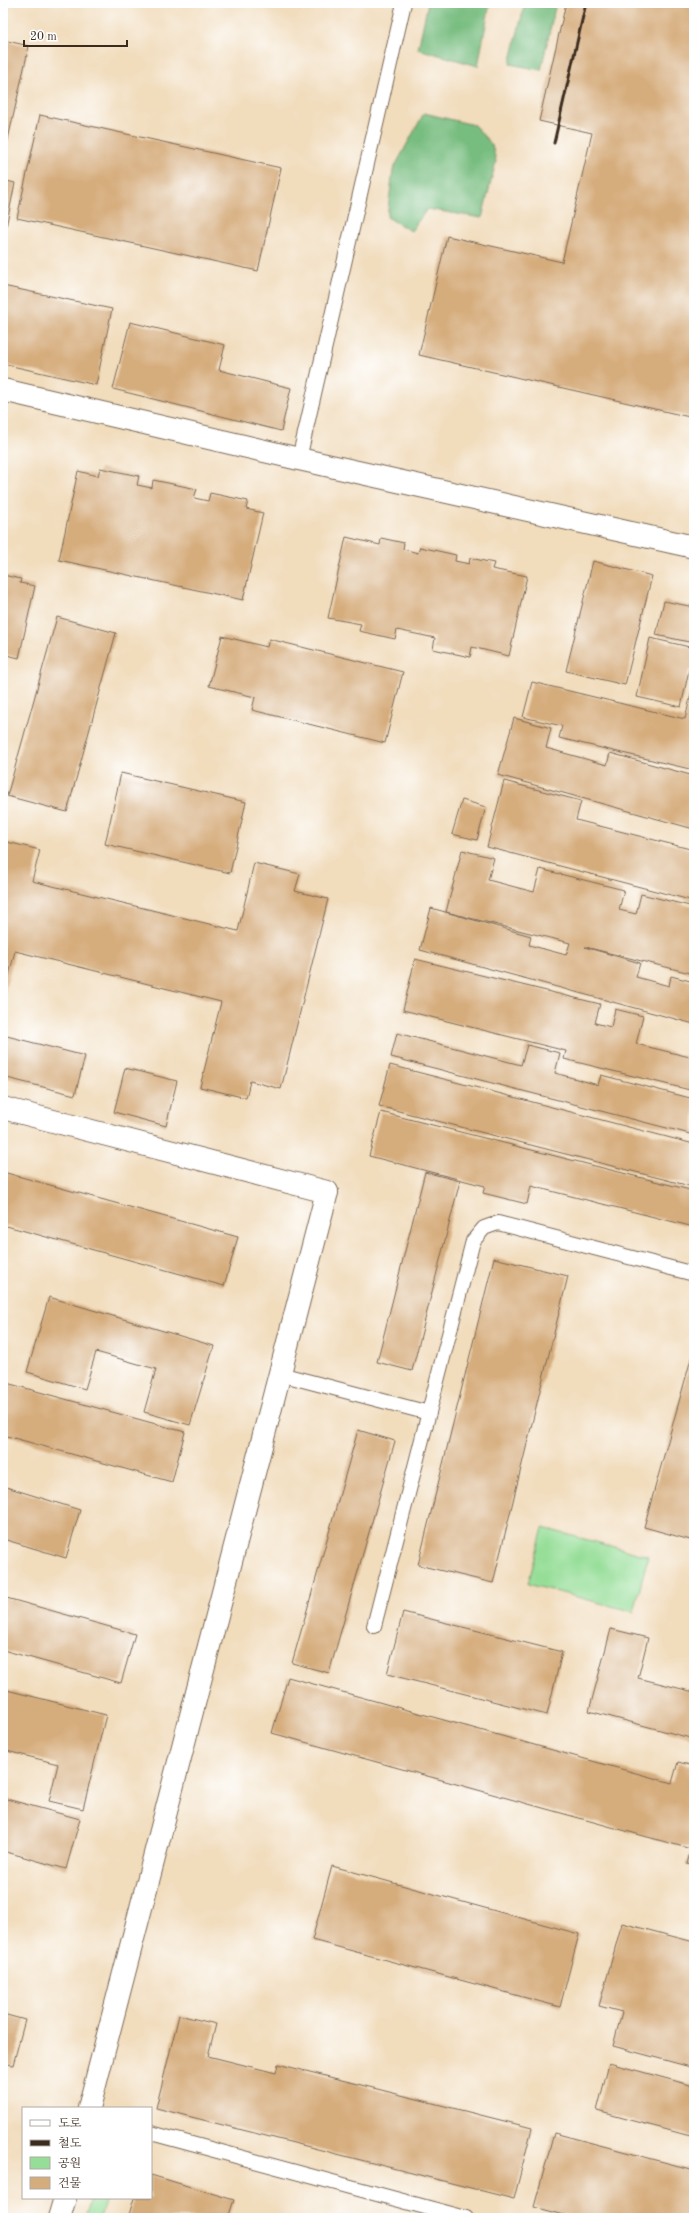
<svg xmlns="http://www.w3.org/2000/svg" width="697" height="2221" viewBox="0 0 697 2221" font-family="'Old Standard TT','Noto Serif KR',serif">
<rect width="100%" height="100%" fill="#fff"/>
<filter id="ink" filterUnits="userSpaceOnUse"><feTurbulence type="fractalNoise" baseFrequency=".025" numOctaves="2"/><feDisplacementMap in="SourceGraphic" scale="8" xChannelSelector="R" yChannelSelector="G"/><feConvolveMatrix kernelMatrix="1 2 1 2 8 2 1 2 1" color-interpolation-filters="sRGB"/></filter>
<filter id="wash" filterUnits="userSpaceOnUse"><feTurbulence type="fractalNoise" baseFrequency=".012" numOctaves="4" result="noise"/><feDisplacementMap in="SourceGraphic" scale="16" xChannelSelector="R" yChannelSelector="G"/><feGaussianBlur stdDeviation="0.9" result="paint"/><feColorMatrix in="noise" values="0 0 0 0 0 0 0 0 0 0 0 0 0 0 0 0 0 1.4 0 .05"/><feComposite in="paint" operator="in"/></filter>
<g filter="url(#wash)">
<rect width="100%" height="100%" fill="#f1dcbc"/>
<g fill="#96de98" stroke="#68845b">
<polygon points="543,1528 648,1556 634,1612 528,1584"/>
<polygon points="91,2198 106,2198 100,2218 85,2218"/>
</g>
<g fill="#78bd80" stroke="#5a744f">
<polygon points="428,3 490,3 478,66 418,49"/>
<polygon points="525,3 556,3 541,70 510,64"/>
<polygon points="424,113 474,125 492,145 496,161 482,218 427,209 411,231 387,217 393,170"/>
</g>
<g id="blocks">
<g fill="#d5ac7c">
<polygon points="566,3 694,3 694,418 419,355 447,236 562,262 592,133 539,121"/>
<polygon points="3,40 29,46 4,157 3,156"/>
<polygon points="40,115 281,168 258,271 17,218"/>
<polygon points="3,180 15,183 4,237 3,237"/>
<polygon points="3,286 112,309 96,385 3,364"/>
<polygon points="130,322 225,345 219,370 291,388 281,431 113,389"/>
<polygon points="100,468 139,476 137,485 152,488 153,480 197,489 194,498 208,501 210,493 248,501 246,509 263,513 243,600 59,560 78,471 98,476"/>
<polygon points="346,537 380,545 381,538 404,543 403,549 418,553 420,547 456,555 455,561 469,564 470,558 494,563 492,569 527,576 509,656 472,647 470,657 433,649 435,638 397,630 395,639 359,631 361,624 328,618"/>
<polygon points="593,561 652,576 625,685 566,671"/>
<polygon points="3,575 21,579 20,583 35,586 19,658 3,654"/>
<polygon points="664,601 694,607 694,643 656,635"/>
<polygon points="57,617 116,633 67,812 7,796"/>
<polygon points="222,636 267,647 269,639 403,672 385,743 252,710 255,697 209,686"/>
<polygon points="650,638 694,648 694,671 689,670 681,707 637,697"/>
<polygon points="532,682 685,719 694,682 694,770 559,738 562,726 523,717"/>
<polygon points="514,718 551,728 546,748 607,765 610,753 694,776 694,829 498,775"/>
<polygon points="121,773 246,802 230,873 105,844"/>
<polygon points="504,781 581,801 576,820 694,850 694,901 487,847"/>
<polygon points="462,800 486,807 477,840 452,834"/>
<polygon points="3,841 40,850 32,881 238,931 254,863 300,874 295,891 328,899 281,1089 250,1081 246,1098 200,1087 221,1002 15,951 3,999"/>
<polygon points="462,850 494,858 488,880 534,892 540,869 624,890 619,910 636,914 641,894 694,907 694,974 585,947 640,963 636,977 669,986 671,976 694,982 694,1024 420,950 431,908 531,936 529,945 566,955 570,943 446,912"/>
<polygon points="415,959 600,1004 595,1023 611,1027 615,1009 643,1016 636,1044 694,1058 694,1091 564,1059 566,1051 403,1010"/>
<polygon points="397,1033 521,1065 527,1045 560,1053 555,1073 598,1085 601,1075 694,1099 694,1135 391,1057"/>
<polygon points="3,1035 85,1056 75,1095 3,1077"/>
<polygon points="390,1065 694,1144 694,1187 379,1106"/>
<polygon points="125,1068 177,1081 166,1126 114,1112"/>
<polygon points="381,1112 694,1191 694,1227 531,1186 527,1204 483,1193 485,1186 369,1156"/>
<polygon points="3,1172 238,1237 224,1286 3,1225"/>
<polygon points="425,1172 460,1181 412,1371 377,1362"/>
<polygon points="494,1258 568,1276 493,1583 418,1565"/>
<polygon points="49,1297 214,1346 190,1425 144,1412 156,1369 96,1352 85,1389 27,1372"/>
<polygon points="694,1348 694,1541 644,1527"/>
<polygon points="3,1382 185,1432 172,1482 3,1435"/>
<polygon points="358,1430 395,1441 329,1673 292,1663"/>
<polygon points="3,1486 80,1510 66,1558 3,1539"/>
<polygon points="3,1597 135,1634 121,1683 3,1650"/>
<polygon points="403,1612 562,1652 547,1715 387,1674"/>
<polygon points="611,1629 648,1638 638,1678 694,1692 694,1739 589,1711"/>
<polygon points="288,1677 672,1783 678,1762 694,1766 694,1866 687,1864 691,1849 272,1733"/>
<polygon points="3,1689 106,1715 83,1809 49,1801 58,1764 3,1750"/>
<polygon points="3,1798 80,1819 66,1869 3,1851"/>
<polygon points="332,1866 579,1934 560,2007 312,1940"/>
<polygon points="622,1923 694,1942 694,2068 613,2046 622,2012 599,2006"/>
<polygon points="3,2014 25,2020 13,2065 3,2063"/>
<polygon points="179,2015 216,2024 208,2056 276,2073 278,2064 532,2128 514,2199 156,2108"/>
<polygon points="609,2063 694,2086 694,2137 597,2111"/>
<polygon points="554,2133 694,2170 694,2218 576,2218 534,2207"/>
<polygon points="151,2175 234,2200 228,2218 128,2218 134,2198 151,2198"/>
</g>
</g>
</g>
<g filter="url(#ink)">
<use href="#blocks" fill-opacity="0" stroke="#7b6855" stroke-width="1"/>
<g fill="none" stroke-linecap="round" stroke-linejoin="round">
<g stroke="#7b6855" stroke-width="16">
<g id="lane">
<polyline points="299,459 404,3"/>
<polyline points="280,1374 429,1413"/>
<polyline points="374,1626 473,1241 484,1228 498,1223 694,1274"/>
<polyline points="151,2133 466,2218"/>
</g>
</g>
<g stroke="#7b6855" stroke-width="24">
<g id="street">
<polyline points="3,390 299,459 694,547"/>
<polyline points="3,1108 327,1192"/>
</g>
</g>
<g stroke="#7b6855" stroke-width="24">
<g id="secondary">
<polyline points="89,2108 327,1192"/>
<polyline points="59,2218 65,2198"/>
</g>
</g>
<use href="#lane" stroke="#fff" stroke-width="14"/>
<use href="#street" stroke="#fff" stroke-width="22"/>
<use href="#secondary" stroke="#fff" stroke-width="22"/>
<polyline stroke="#3b2a1e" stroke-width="3" points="554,143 586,3"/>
</g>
</g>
<rect width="697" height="2221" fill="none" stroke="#fff" stroke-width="16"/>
<rect x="22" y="2107" width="130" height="92" fill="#ffffff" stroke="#b1aaa5"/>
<rect x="30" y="2120" width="20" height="6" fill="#ffffff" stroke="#b1aaa5"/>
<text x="58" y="2127" font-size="12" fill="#3b2a1e">도로</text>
<rect x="30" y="2140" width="20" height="6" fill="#3b2a1e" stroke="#b1aaa5"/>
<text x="58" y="2147" font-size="12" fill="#3b2a1e">철도</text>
<rect x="30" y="2157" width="20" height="12" fill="#96de98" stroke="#b1aaa5"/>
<text x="58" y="2167" font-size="12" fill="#3b2a1e">공원</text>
<rect x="30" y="2177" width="20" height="12" fill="#d5ac7c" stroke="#b1aaa5"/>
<text x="58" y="2187" font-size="12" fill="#3b2a1e">건물</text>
<path d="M24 40v6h103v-6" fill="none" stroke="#3b2a1e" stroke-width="2"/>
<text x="30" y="40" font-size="12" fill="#3b2a1e" stroke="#ffffff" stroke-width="3" paint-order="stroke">20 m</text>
</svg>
